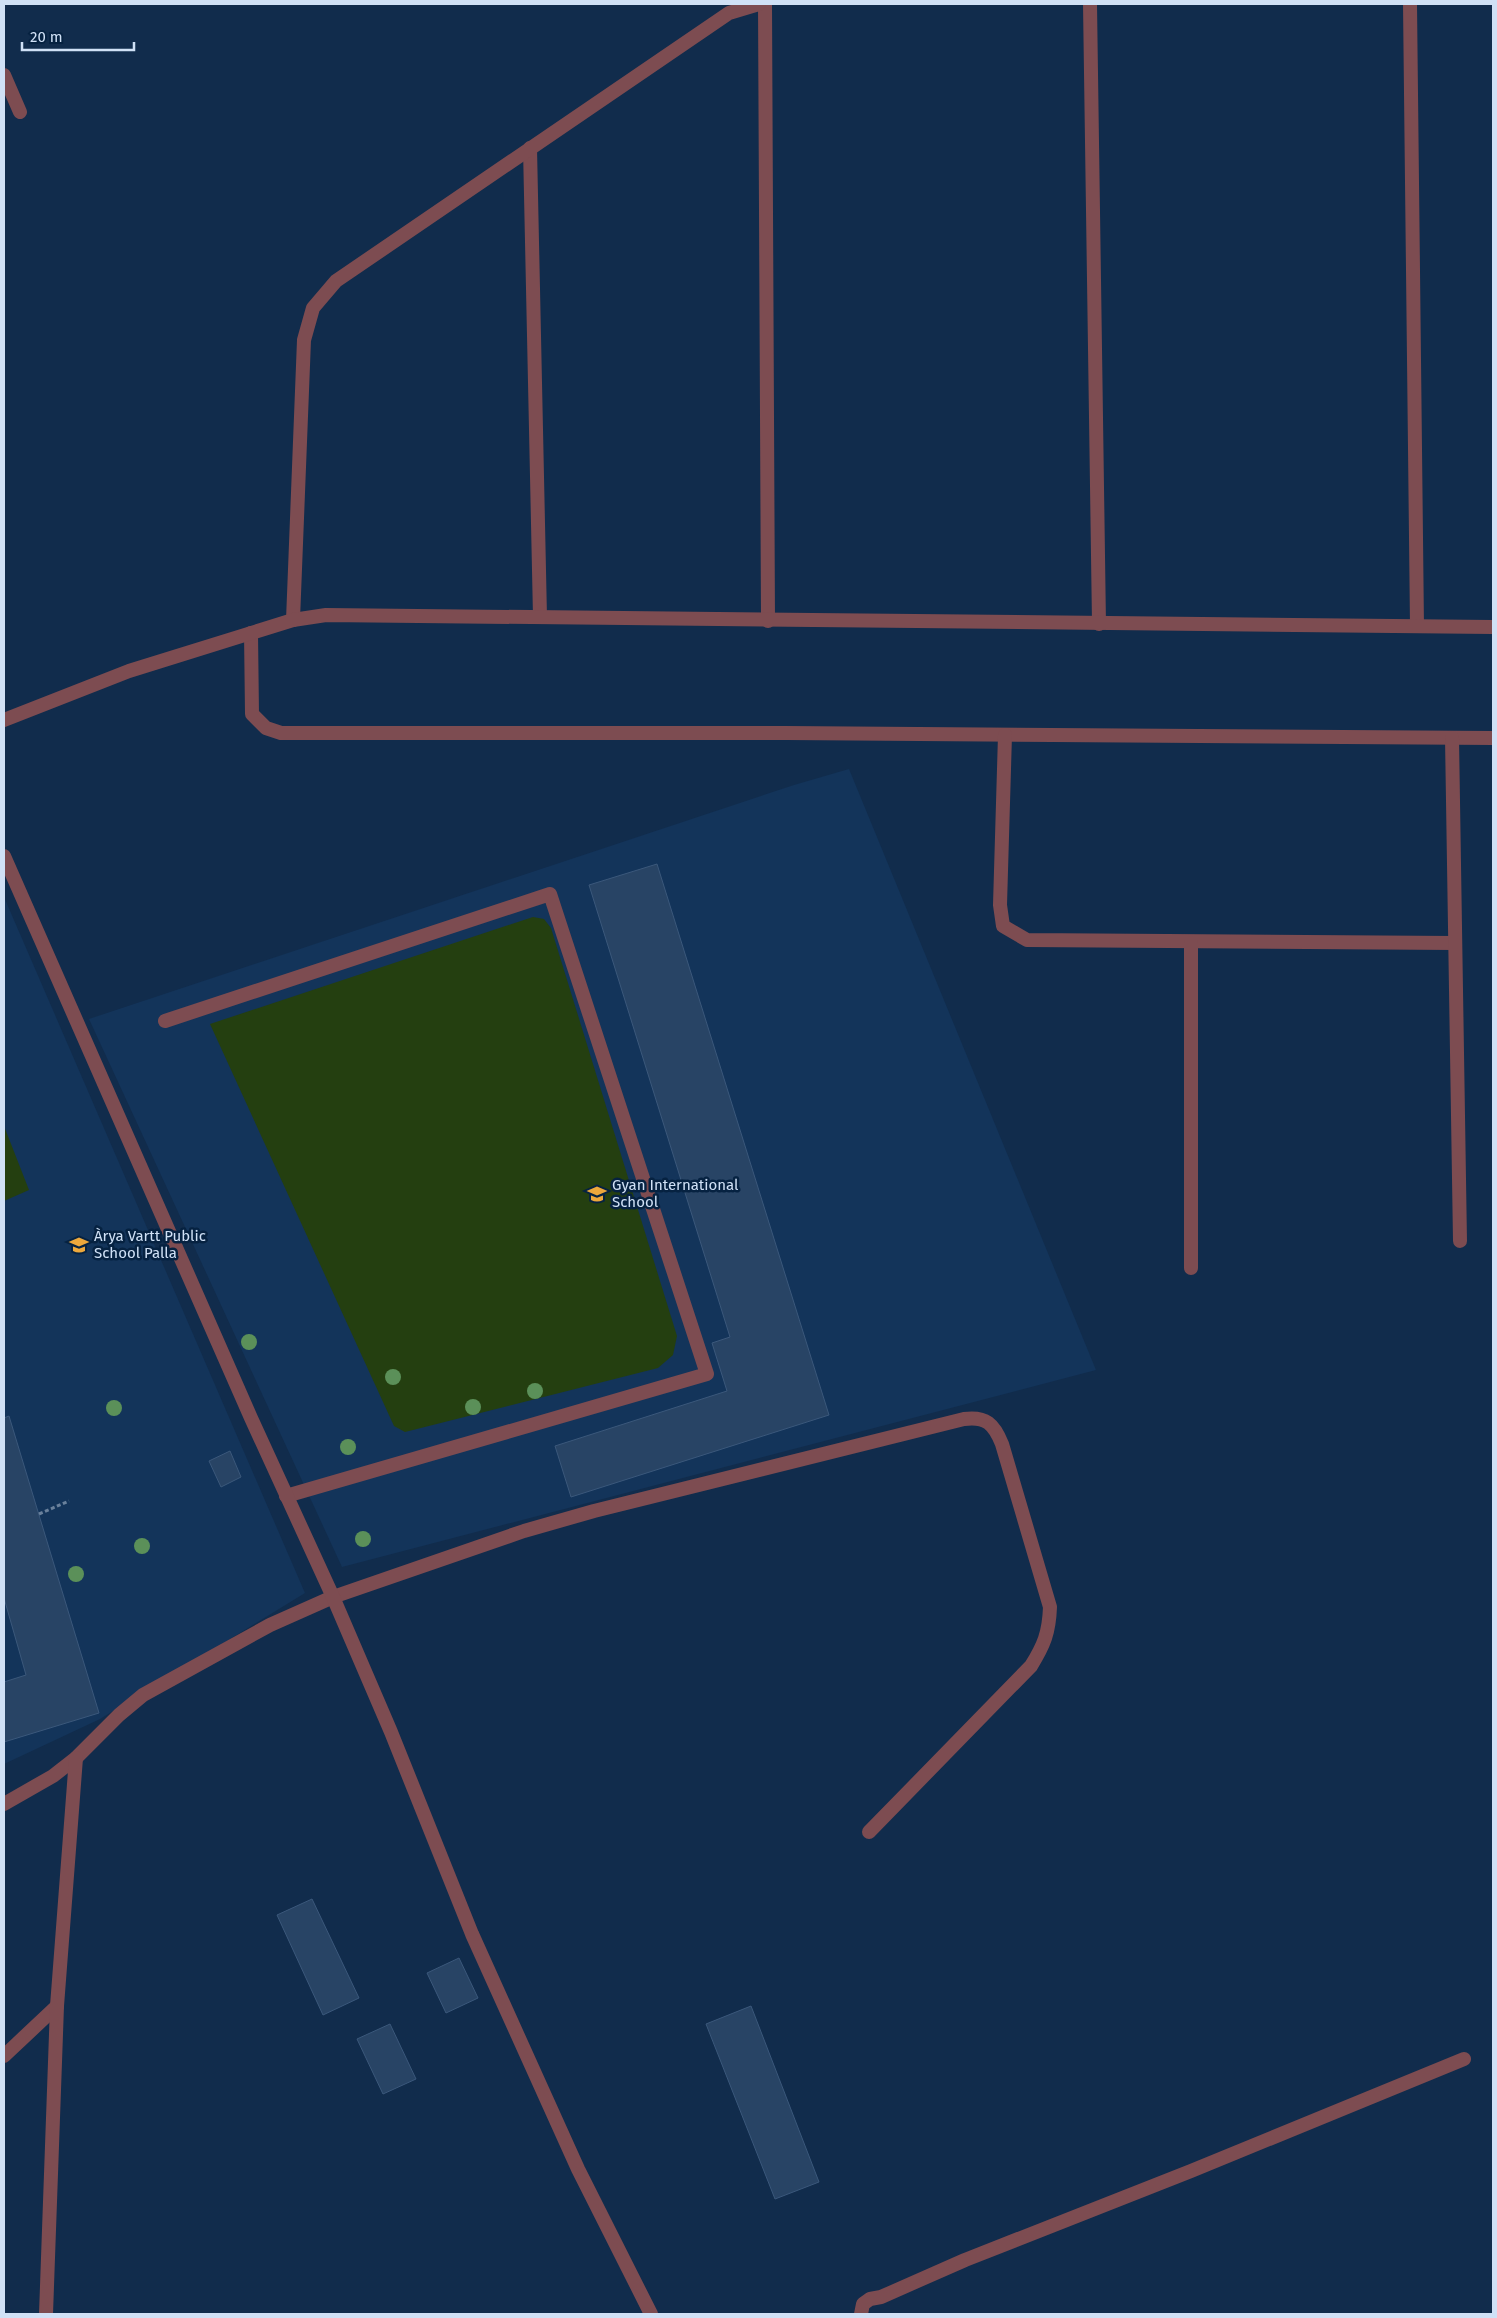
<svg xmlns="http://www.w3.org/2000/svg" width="1497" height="2318" viewBox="0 0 1497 2318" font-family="'Fira Sans',sans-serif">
<rect width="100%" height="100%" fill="#112c4c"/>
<g fill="#13345a">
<polygon points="849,769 1096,1370 342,1567 89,1019 794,785"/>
<polygon points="4,897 305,1593 100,1719 4,1764"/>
</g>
<g fill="#243f10">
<polygon points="533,917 544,919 551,928 677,1336 673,1355 658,1368 405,1432 394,1426 210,1024"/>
<polygon points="4,1126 29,1190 4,1201"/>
</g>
<g fill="#284465" stroke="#3b587b">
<polygon points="657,864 829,1415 571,1497 555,1446 727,1391 712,1343 730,1337 589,885"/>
<polygon points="9,1416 99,1713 4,1742 4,1682 26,1675 4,1598 4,1418"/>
<polygon points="230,1451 241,1477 221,1487 209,1461"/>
<polygon points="312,1899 359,1998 323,2015 277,1915"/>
<polygon points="459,1958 478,1998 446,2013 427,1973"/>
<polygon points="751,2006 819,2182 775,2199 706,2024"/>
<polygon points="390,2024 416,2079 383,2094 357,2039"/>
</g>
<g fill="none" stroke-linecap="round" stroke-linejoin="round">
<polyline stroke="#6a819c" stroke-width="3" stroke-dasharray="4 2.5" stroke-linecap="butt" points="39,1514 69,1501"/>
<g stroke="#7d4c51" stroke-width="14">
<polyline points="4,75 20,112"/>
<polyline points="165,1021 550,894 707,1374 286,1496"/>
<path d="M333,1597L524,1531L594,1511L964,1419C986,1416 994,1424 1002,1444L1050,1607C1049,1633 1044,1645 1031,1666L869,1832"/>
</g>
<g stroke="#7d4c51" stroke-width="14">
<polyline points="765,4 768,621"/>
<polyline points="1090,4 1099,624"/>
<polyline points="1410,4 1417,626"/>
<polyline points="530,148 540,617"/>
<polyline points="293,620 304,340 313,308 336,281 729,13 759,4"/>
<polyline points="251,633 252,714 266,728 281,733 786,733 1493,738"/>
<polyline points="4,720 129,671 293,620 326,615 1493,627"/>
<polyline points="1005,735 1000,905 1003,926 1027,940 1455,943"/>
<polyline points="1452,738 1460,1241"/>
<polyline points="1191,943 1191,1268"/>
<polyline points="4,1804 53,1776 76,1758 119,1715 143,1695 270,1625 333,1597"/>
<polyline points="4,2056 57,2006"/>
<polyline points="46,2314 57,2006 76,1758"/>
<polyline points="861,2314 863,2304 870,2299 881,2297 965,2260 1191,2171 1464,2059"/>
</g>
<polyline stroke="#7d4c51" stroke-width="14" points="4,856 251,1418 333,1597 391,1732 472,1934 578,2169 651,2314"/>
</g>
<g fill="#5b9059">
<circle cx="249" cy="1342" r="8"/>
<circle cx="393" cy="1377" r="8"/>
<circle cx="535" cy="1391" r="8"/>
<circle cx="473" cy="1407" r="8"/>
<circle cx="114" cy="1408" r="8"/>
<circle cx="348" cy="1447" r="8"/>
<circle cx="363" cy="1539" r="8"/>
<circle cx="142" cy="1546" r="8"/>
<circle cx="76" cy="1574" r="8"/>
</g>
<defs>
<g id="school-bare" transform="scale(1.5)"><path d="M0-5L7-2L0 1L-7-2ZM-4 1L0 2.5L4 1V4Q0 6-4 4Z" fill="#eda83c" stroke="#062241" stroke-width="2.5" paint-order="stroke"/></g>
</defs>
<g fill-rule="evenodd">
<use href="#school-bare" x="597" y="1194"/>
<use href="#school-bare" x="79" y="1245"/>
</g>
<g text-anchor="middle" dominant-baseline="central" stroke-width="5" stroke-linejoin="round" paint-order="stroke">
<g font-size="15" fill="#d0e1f6" stroke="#062241" text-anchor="start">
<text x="612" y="1185">Gyan International<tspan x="612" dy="17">School</tspan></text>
<text x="94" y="1236">Àrya Vartt Public<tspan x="94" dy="17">School Palla</tspan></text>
</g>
</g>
<rect width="1497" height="2318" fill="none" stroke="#d0e1f6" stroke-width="10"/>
<path d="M22 42v8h112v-8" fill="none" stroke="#d0e1f6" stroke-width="2.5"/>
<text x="30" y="42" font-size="15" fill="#d0e1f6" stroke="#062241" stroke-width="4" paint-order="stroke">20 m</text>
</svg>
